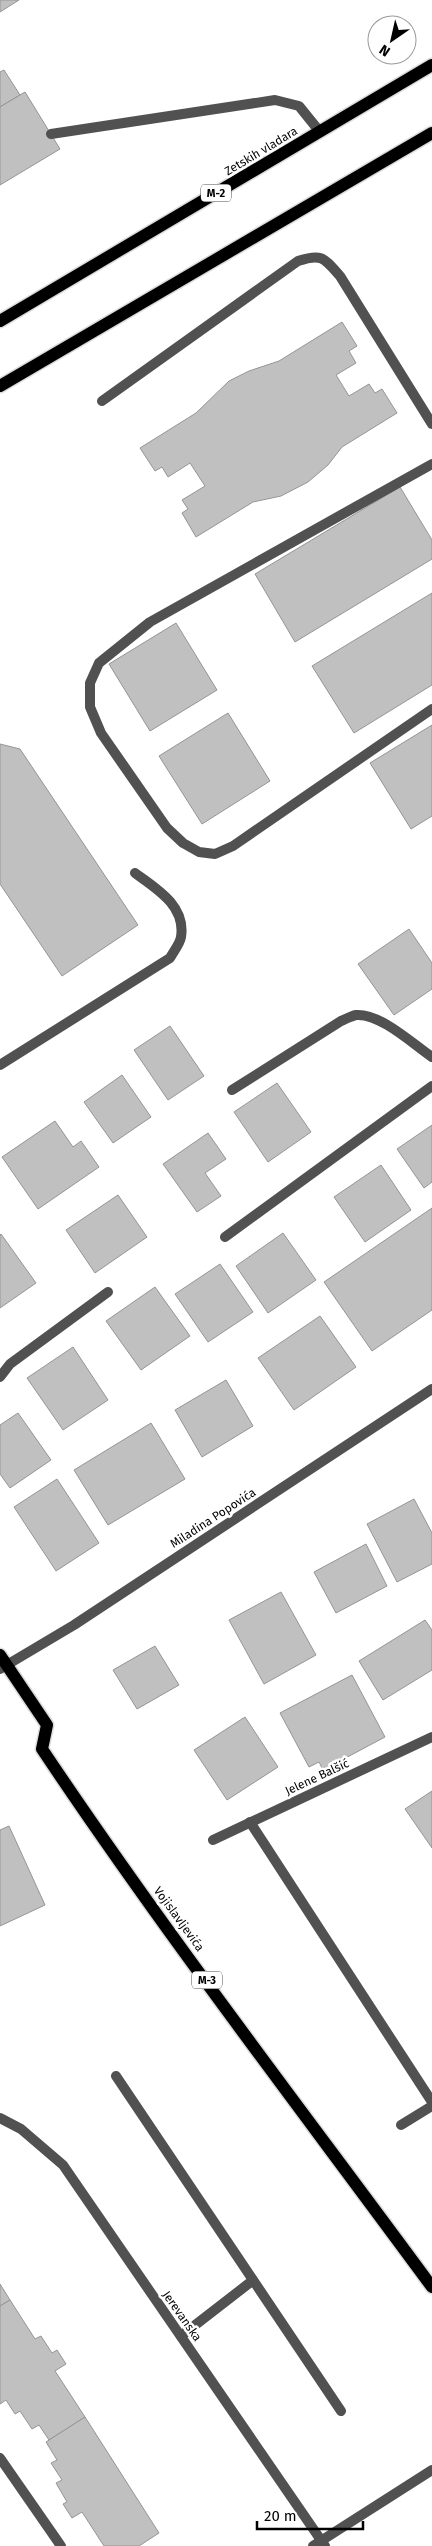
<svg xmlns="http://www.w3.org/2000/svg" width="432" height="2546" viewBox="0 0 432 2546" font-family="'Fira Sans',sans-serif">
<rect width="100%" height="100%" fill="#fff"/>
<g fill="#c0c0c0" stroke="#959595">
<polygon points="0,0 19,0 0,12"/>
<polygon points="4,70 20,95 0,107 0,72"/>
<polygon points="25,92 60,149 0,185 0,107"/>
<polygon points="342,322 357,346 349,351 356,363 336,375 349,396 369,384 375,393 382,389 397,413 342,447 328,465 308,482 281,496 253,502 196,537 182,513 188,509 182,500 205,486 190,463 168,477 162,467 155,471 140,448 196,413 229,381 249,371 279,361"/>
<polygon points="400,487 432,540 432,559 295,642 255,574"/>
<polygon points="432,593 432,685 354,733 312,666"/>
<polygon points="176,623 217,690 150,731 109,664"/>
<polygon points="228,713 270,781 202,824 159,756"/>
<polygon points="432,725 432,816 411,829 370,763"/>
<polygon points="0,744 20,749 138,925 62,976 0,884"/>
<polygon points="409,929 432,963 432,989 394,1015 358,964"/>
<polygon points="170,1026 204,1076 168,1100 134,1050"/>
<polygon points="122,1075 151,1117 113,1143 84,1102"/>
<polygon points="277,1083 311,1132 268,1162 234,1112"/>
<polygon points="55,1121 73,1147 81,1141 99,1167 38,1209 2,1157"/>
<polygon points="432,1125 432,1182 424,1188 397,1149"/>
<polygon points="208,1133 226,1159 205,1173 221,1196 197,1212 163,1164"/>
<polygon points="381,1165 411,1210 365,1242 334,1197"/>
<polygon points="118,1195 147,1237 95,1273 66,1230"/>
<polygon points="432,1208 432,1310 372,1351 324,1282"/>
<polygon points="283,1233 316,1280 268,1313 236,1266"/>
<polygon points="1,1234 36,1283 0,1308 0,1235"/>
<polygon points="220,1264 253,1312 208,1342 175,1294"/>
<polygon points="155,1287 190,1336 141,1370 106,1321"/>
<polygon points="320,1316 356,1367 294,1410 258,1358"/>
<polygon points="73,1347 108,1400 63,1430 27,1378"/>
<polygon points="226,1380 253,1426 202,1457 175,1410"/>
<polygon points="18,1413 51,1460 10,1488 0,1474 0,1425"/>
<polygon points="151,1423 185,1479 108,1525 74,1470"/>
<polygon points="57,1479 99,1543 56,1571 14,1507"/>
<polygon points="414,1499 432,1533 432,1564 397,1582 367,1524"/>
<polygon points="366,1544 387,1586 336,1613 314,1572"/>
<polygon points="281,1592 316,1655 264,1684 229,1620"/>
<polygon points="425,1620 432,1630 432,1670 383,1700 359,1661"/>
<polygon points="155,1646 179,1685 137,1709 113,1670"/>
<polygon points="352,1675 385,1737 323,1770 319,1762 309,1767 280,1713"/>
<polygon points="245,1717 278,1767 227,1800 194,1750"/>
<polygon points="432,1791 432,1848 405,1809"/>
<polygon points="9,1826 45,1905 0,1926 0,1830"/>
<polygon points="0,2284 10,2300 0,2306"/>
<polygon points="10,2300 35,2339 41,2336 52,2353 57,2350 66,2364 55,2371 85,2417 49,2440 39,2425 32,2429 20,2411 15,2414 6,2400 0,2404 0,2306"/>
<polygon points="85,2417 159,2533 139,2546 104,2546 82,2512 72,2518 63,2504 67,2502 56,2483 62,2480 51,2463 57,2460 46,2442"/>
</g>
<g fill="none" stroke-linecap="round" stroke-linejoin="round">
<g stroke="#dbdbdb" stroke-width="15">
<g id="primary">
<polyline points="0,321 432,65"/>
<polyline points="0,386 432,133"/>
<path d="M0,1655L47,1725L42,1749C165,1933 301,2109 432,2287"/>
</g>
</g>
<g stroke="#515151" stroke-width="10">
<polyline points="51,134 275,100 299,106 320,132"/>
<path d="M102,401L298,261C322,253 324,258 340,276L432,424"/>
<polyline points="432,464 150,622 99,663 90,683 90,707 101,733 167,828 183,843 199,852 215,854 233,846 432,709"/>
<path d="M0,1065L170,958C173,952 180,944 181,937C186,906 157,889 135,873"/>
<polyline points="225,1237 432,1086"/>
<polyline points="0,1377 10,1364 108,1292"/>
<polyline points="250,1822 432,2102"/>
<polyline points="116,2076 341,2411"/>
<polyline points="401,2125 432,2106"/>
<polyline points="181,2336 252,2281"/>
<polyline points="0,2458 61,2546"/>
</g>
<g stroke="#515151" stroke-width="10">
<path d="M232,1090L341,1021C346,1019 351,1016 356,1015C380,1013 413,1044 432,1057"/>
<polyline points="0,1669 74,1625 432,1389"/>
<polyline points="213,1840 432,1737"/>
<polyline points="0,2118 21,2129 63,2165 325,2546"/>
<polyline points="313,2546 432,2470"/>
</g>
<use href="#primary" stroke="#000" stroke-width="12"/>
</g>
<g text-anchor="middle" dominant-baseline="central" stroke-width="5" stroke-linejoin="round" paint-order="stroke">
<g fill="#fff" stroke="#4c4c4c" stroke-width="1">
<rect x="201" y="184.5" width="30" height="17" rx="4"/>
<rect x="192" y="1971.5" width="30" height="17" rx="4"/>
</g>
<g font-size="11" font-weight="bold" fill="#000">
<text x="216" y="193">M-2</text>
<text x="207" y="1980">M-3</text>
</g>
<g font-size="12" fill="#000" stroke="#fff">
<text transform="translate(261 151) rotate(-31)">Zetskih vladara</text>
<text transform="translate(213 1518) rotate(-33)">Miladina Popovića</text>
<text transform="translate(317 1777) rotate(-25)">Jelene Balšić</text>
<text transform="translate(179 1919) rotate(54)">Vojislavljevića</text>
<text transform="translate(182 2316) rotate(55)">Jerevanska</text>
</g>
</g>
<g transform="translate(392 40) rotate(214)"><circle r="24" fill="#ffffff" stroke="#999999"/>
<path d="M0-4L9 19L0 12L-9 19Z" fill="#000000"/>
<text y="-8" font-size="14" font-weight="bold" text-anchor="middle" fill="#000000">N</text>
</g>
<path d="M257 2521v8h106v-8" fill="none" stroke="#000000" stroke-width="2.5"/>
<text x="264" y="2521" font-size="15" fill="#000000" stroke="#ffffff" stroke-width="4" paint-order="stroke">20 m</text>
</svg>
